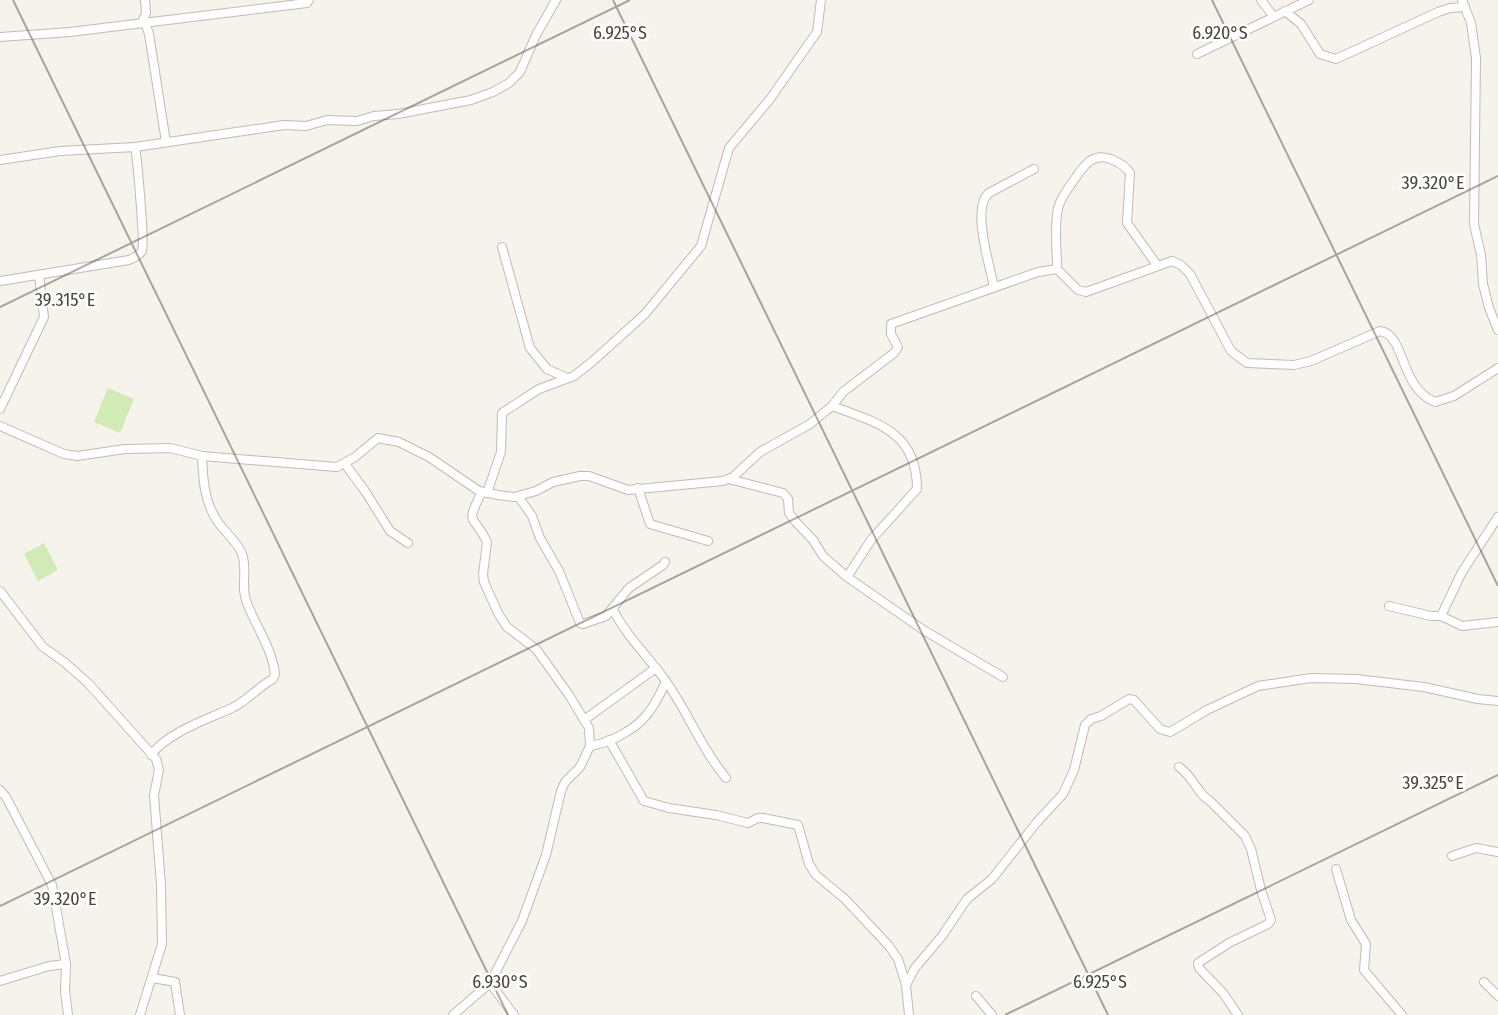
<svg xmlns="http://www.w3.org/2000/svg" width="1498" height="1015" font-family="'Fira Sans Condensed',sans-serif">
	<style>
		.green { fill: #d2eab5 }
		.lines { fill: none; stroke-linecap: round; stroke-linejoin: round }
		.minor-casing { stroke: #c2bbae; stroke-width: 10 }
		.minor { stroke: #fff; stroke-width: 8 }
		.ticks { fill: none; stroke: #4b4439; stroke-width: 2; stroke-opacity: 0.45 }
		.ticks-label { font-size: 18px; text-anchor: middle; fill: #4b4439; stroke: #fff; stroke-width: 5; stroke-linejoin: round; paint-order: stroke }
	</style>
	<rect width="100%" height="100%" fill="#f6f3ec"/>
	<g class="green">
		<path d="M108 388 134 399 120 433 94 422Z"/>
		<path d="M44 543 58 570 38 581 24 554Z"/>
	</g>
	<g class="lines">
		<g class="minor-casing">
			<g id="minor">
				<path d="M1261 0 1274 17"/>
				<path d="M1462 0 1471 23 1476 58 1474 224 1481 255 1483 284 1489 308 1498 330"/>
				<path d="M1285 11 1301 24 1320 54 1336 59 1438 12 1450 8 1465 7"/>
				<path d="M142 22 146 13 145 0"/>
				<path d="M145 22 149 34 166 142"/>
				<path d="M0 37 70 32 307 3 309 0"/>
				<path d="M1197 54 1309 0"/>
				<path d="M0 160 60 151 135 147 284 125 306 126 327 120 357 121 374 116 398 114 471 100 493 92 509 83 520 72 536 35 556 0"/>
				<path d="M502 247 530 348 547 369 567 378"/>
				<path d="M1057 269C1057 250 1054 227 1058 208 1061 198 1068 188 1074 180 1084 165 1093 151 1113 160 1120 163 1126 167 1130 173L1127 223 1157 265"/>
				<path d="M0 281 129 260C133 258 139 256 142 251 145 244 137 156 135 147"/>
				<path d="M994 287C990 266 971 207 989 193L1034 169"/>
				<path d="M832 406C878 423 917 432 917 489L871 540 847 577"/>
				<path d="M0 409 44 317 39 275"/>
				<path d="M0 426 64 454 77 456 125 449 170 448 202 456 337 467 355 457 378 438 399 442 429 457 479 491 498 495 514 497 536 491 553 482 580 476H589L628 490 723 481 733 477 760 452 810 424 832 406 843 392 894 353 898 347 891 334V324L1038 272 1057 269 1078 290 1086 292 1172 261 1181 265 1190 274 1231 351 1247 363 1294 365 1311 361 1380 331C1406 335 1399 387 1435 402L1454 396 1498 368"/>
				<path d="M345 464 365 491 390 531 408 543"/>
				<path d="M729 479 783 493 788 499 789 513 795 521 813 540 823 556 847 577 925 631 1003 677"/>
				<path d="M638 488 650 524 708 541"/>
				<path d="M487 493 501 452 502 413 539 389 574 376 593 361 645 314 701 246 729 148 770 99 817 32 821 0"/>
				<path d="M518 496 532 516 540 538 559 571 580 623 583 624 606 616 629 588 663 565 665 562"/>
				<path d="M0 591 43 647 64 662 88 683 156 759 159 770 154 795 161 885 162 944 140 1015"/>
				<path d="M1389 606 1431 616H1441L1462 626 1498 622"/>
				<path d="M613 609C625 635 648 656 665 680 688 712 701 748 726 778"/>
				<path d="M1441 616 1462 572 1498 517"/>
				<path d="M584 720 656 668"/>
				<path d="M609 740 644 801 669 808 716 815 748 823 758 818H763L798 825 809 864 816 875 845 899 889 946 898 959 906 985"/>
				<path d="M590 746C610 743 637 729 649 712 656 703 661 692 666 682"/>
				<path d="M151 755C167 733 207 719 232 708 247 701 258 687 273 679L275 674C272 648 256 627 247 603 240 587 248 570 242 554 238 542 223 531 216 519 204 500 203 478 202 456"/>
				<path d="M1179 767C1194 777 1198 795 1209 800L1245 836 1251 849 1261 890 1271 920 1268 924 1229 943 1198 963 1199 968 1223 993 1238 1015"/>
				<path d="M0 790 6 797 52 885 66 964 65 991 68 1015"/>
				<path d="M1452 856 1476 848 1498 852"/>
				<path d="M1336 869 1351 920 1366 944 1364 970 1402 1015"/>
				<path d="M153 978 175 982 180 1015"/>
				<path d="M0 981 49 966 66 964"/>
				<path d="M1484 982 1498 996"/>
				<path d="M490 983 514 1015"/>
				<path d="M976 996 992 1015"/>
				<path d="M453 1015 490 983 522 921 546 855 561 791 565 782 580 767 590 746 589 728 569 695 544 660 536 649 507 627 498 613 484 582 483 574 487 542C474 514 464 526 482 492"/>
				<path d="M909 1015 906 985 915 968 942 936 967 899 992 879 1037 822 1063 794 1074 770 1085 725 1091 719 1101 716 1129 699 1134 700 1160 729 1170 732 1207 710 1258 686 1311 678 1356 679 1424 687 1478 699 1498 701"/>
			</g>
		</g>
		<use href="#minor" class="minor"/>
	</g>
	<path class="ticks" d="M13 0 508 1015M613 0 1108 1015M1212 0 1498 586M0 307 630 0M0 906 1498 176M1005 1015 1498 775"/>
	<g class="ticks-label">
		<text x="620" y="39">6.925°S</text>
		<text x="1220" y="39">6.920°S</text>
		<text x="1433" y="189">39.320°E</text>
		<text x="65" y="306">39.315°E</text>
		<text x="1433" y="789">39.325°E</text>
		<text x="65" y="905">39.320°E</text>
		<text x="500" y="988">6.930°S</text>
		<text x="1100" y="988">6.925°S</text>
	</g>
</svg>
